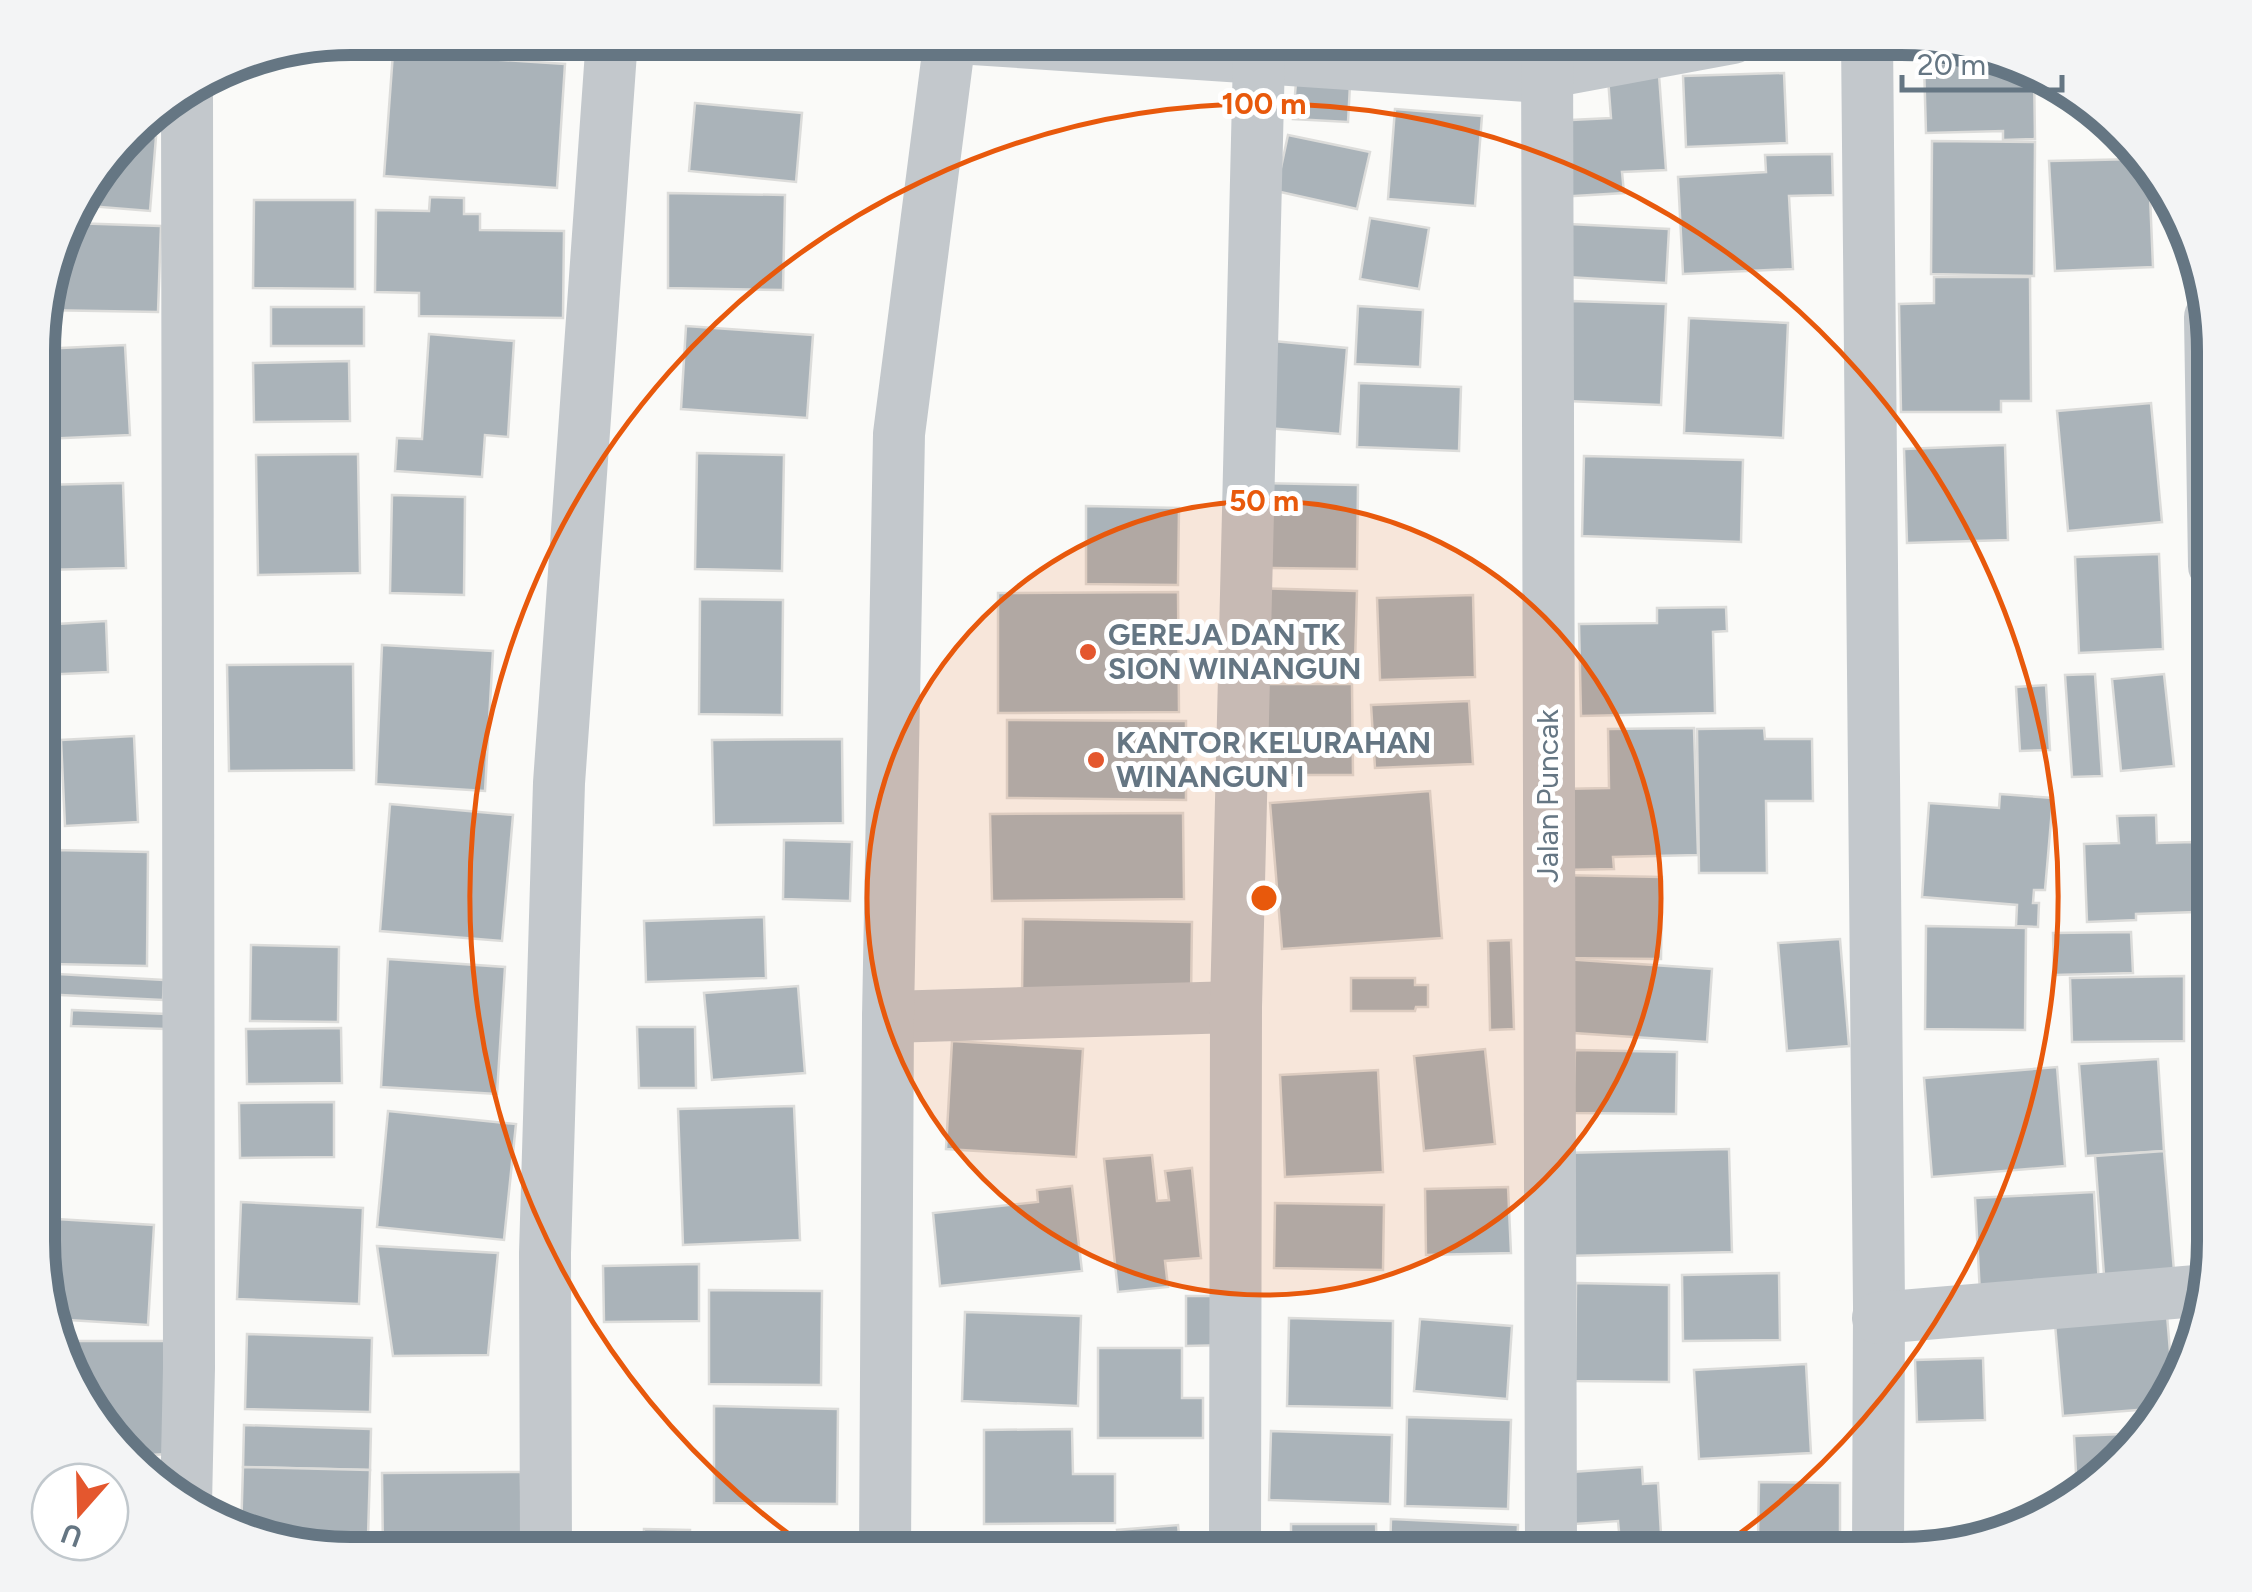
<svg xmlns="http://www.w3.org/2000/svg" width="2252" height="1592" font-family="Figtree,sans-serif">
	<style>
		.building { fill: #aab3b9; stroke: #dcdcda; stroke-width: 2.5 }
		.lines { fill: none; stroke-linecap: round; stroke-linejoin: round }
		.minor { stroke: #c3c8cc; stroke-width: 52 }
		.ring { fill: none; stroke: #e8590c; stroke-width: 5 }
		.poi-dot { fill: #e4572e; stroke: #fff; stroke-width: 4 }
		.labels { text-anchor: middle; stroke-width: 10; stroke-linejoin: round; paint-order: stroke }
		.poi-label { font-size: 30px; font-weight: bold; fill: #657683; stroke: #fff; text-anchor: start }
		.street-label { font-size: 30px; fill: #657683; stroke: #fff }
		.rim { fill: none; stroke: #657683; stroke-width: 12 }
		.centre { fill: #e8590c; stroke: #fff; stroke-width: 5 }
		.ring-label { font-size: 30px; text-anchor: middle; font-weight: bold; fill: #e8590c; stroke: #fff; stroke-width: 10; stroke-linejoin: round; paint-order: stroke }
	</style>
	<rect width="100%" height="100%" fill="#fafaf8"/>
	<g class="building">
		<path d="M1956 46 2020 61 2034 69 2035 139 2003 140V131L1926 133 1924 64 1956 63Z"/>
		<path d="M393 53 565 64 557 188 384 176Z"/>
		<path d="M1784 73 1787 143 1686 147 1683 76Z"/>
		<path d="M1659 75 1666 170 1622 172 1624 193 1558 197 1571 120 1611 118 1608 78Z"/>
		<path d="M1296 82 1350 85 1348 122 1293 119Z"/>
		<path d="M695 103 802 113 796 182 689 171Z"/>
		<path d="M1395 109 1482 116 1475 206 1388 199Z"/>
		<path d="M129 135 156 137 150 211 76 205 79 195Z"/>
		<path d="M1288 135 1370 152 1357 209 1276 191Z"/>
		<path d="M1932 141 2035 142 2034 276 1931 274Z"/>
		<path d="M1832 154 1833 195 1789 196 1793 269 1683 274 1678 177 1766 172 1765 155Z"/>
		<path d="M2138 159 2149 172 2153 267 2055 271 2049 161Z"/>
		<path d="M668 193 785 195 783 290 668 288Z"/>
		<path d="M430 197 464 198V214H480V230L564 231 563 318 419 316V293L375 292 376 210 429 211Z"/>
		<path d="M254 200H355V289L253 288Z"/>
		<path d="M1370 218 1429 228 1419 289 1360 279Z"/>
		<path d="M70 223 161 226 158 312 40 310Z"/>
		<path d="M1569 224 1669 229 1666 283 1567 277Z"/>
		<path d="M1934 277H2030L2031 401H2001V412H1901L1899 304 1934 303Z"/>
		<path d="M1571 301 1666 304 1661 405 1567 401Z"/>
		<path d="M1358 306 1423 310 1420 367 1355 364Z"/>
		<rect x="271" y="307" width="93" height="39"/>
		<path d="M1689 318 1788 323 1783 438 1684 433Z"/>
		<path d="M686 326 813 335 807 418 681 409Z"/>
		<path d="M429 334 514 341 508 437 485 435 482 477 395 471 397 438 422 439Z"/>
		<path d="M1261 340 1347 348 1340 434 1254 427Z"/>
		<path d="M125 345 130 435 44 439 40 349Z"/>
		<path d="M349 361 350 421 254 422 253 363Z"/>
		<path d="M1359 383 1461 387 1459 451 1357 447Z"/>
		<path d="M2151 403 2162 522 2068 531 2057 411Z"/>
		<path d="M2005 445 2008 540 1907 543 1904 449Z"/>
		<path d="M697 453 784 455 782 571 695 569Z"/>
		<path d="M358 454 360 573 258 575 256 455Z"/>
		<path d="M1584 456 1743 460 1741 542 1582 536Z"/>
		<path d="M123 483 126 568 42 570 40 485Z"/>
		<path d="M1261 483 1358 485 1357 569 1260 568Z"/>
		<path d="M392 495 465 497 464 595 390 593Z"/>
		<path d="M1086 506 1179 508 1178 585 1086 584Z"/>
		<path d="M2159 554 2163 649 2079 653 2075 557Z"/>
		<path d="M1256 588 1357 591 1355 664 1255 662Z"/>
		<path d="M1178 592 1179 712 998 713V593Z"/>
		<path d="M1473 595 1475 677 1380 680 1377 598Z"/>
		<path d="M700 599 783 600 782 715 699 714Z"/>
		<path d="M1726 607 1727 631 1713 632 1715 713 1581 716 1579 624 1657 623V608Z"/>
		<path d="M106 621 108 672 40 675V625Z"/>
		<path d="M382 645 493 651 485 791 376 784Z"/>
		<path d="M353 664 354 770 229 771 227 665Z"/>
		<path d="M2095 674 2102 776 2072 777 2065 675Z"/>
		<path d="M2164 674 2174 766 2121 771 2112 679Z"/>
		<path d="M1266 684H1352L1353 775H1267Z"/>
		<path d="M2046 685 2050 750 2020 751 2016 687Z"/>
		<path d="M1469 701 1473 764 1375 768 1371 705Z"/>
		<path d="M1007 720 1186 721V800L1007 798Z"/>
		<path d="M1694 728 1698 855 1613 857 1614 869 1561 870 1558 789 1609 788 1608 729Z"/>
		<path d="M1764 728 1765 739H1812L1813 801H1766L1767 873H1699L1697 729Z"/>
		<path d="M134 736 138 822 65 826 61 740Z"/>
		<path d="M842 739 843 823 714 825 712 740Z"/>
		<path d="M1430 791 1442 938 1282 949 1270 803Z"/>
		<path d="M2000 794 2053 798 2045 890H2034L2033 903H2039L2038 927 2016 926 2017 905 1922 897 1929 803 1999 808Z"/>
		<path d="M390 804 513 815 502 941 380 931Z"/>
		<path d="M1183 813 1184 899 992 901 990 814Z"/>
		<path d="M2156 815 2157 843 2194 842 2196 912 2136 914V920L2087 922 2084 844 2119 843 2117 816Z"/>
		<path d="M784 840 852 842 850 901 783 899Z"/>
		<path d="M54 850 148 852 147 966 53 964Z"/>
		<path d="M1556 875 1662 877 1661 959 1556 958Z"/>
		<path d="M764 917 766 978 646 982 644 921Z"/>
		<path d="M1023 919 1192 922 1191 997 1022 994Z"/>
		<path d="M1926 926 2026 928 2025 1030 1925 1029Z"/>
		<path d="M2131 932 2133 973 2054 975 2053 933Z"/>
		<path d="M1840 939 1849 1046 1787 1051 1778 943Z"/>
		<path d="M1511 940 1514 1029 1490 1030 1488 941Z"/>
		<path d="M251 945 339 947 338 1022 250 1021Z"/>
		<path d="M388 959 505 967 497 1094 381 1087Z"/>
		<path d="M1564 959 1712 969 1707 1042 1559 1032Z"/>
		<path d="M40 973 164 980 163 1000 40 994Z"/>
		<path d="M2184 976V1041L2072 1042 2070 978Z"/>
		<path d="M1351 978H1415V985H1428V1007H1416L1415 1011H1351Z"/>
		<path d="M798 986 805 1073 712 1080 704 993Z"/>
		<path d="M72 1010 167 1014 166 1029 71 1026Z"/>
		<path d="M637 1027H695L696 1088H639Z"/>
		<path d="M341 1028 342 1083 247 1084 246 1029Z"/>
		<path d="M952 1041 1083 1049 1076 1157 946 1149Z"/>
		<path d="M1485 1049 1495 1144 1424 1151 1414 1056Z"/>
		<path d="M1575 1050 1677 1052 1676 1114 1573 1113Z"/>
		<path d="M2158 1059 2164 1151 2086 1156 2079 1064Z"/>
		<path d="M2057 1067 2065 1166 1932 1177 1924 1078Z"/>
		<path d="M1378 1070 1383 1172 1285 1177 1280 1075Z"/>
		<path d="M334 1102V1157L240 1158 239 1103Z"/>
		<path d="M794 1106 800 1240 683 1245 678 1109Z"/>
		<path d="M388 1111 516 1124 504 1240 377 1227Z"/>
		<path d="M1729 1149 1732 1252 1565 1256 1562 1153Z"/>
		<path d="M2164 1151 2174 1271 2104 1275 2095 1156Z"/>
		<path d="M1152 1155 1157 1201 1169 1200 1165 1171 1192 1168 1201 1258 1165 1261 1168 1287 1118 1292 1104 1159Z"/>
		<path d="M1072 1186 1082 1271 940 1286 933 1213 1038 1202 1037 1190Z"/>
		<path d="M1508 1187 1511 1253 1426 1255 1425 1189Z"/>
		<path d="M2094 1192 2099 1287 1980 1294 1975 1198Z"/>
		<path d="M241 1202 363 1208 359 1304 237 1299Z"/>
		<path d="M1275 1203 1384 1205 1383 1270 1274 1268Z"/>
		<path d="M40 1218 154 1225 148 1325 53 1319 40 1281Z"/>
		<path d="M377 1246 498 1253 488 1355 393 1356Z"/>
		<path d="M699 1264V1321L604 1322 603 1266Z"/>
		<path d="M1779 1273 1780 1340 1683 1341 1682 1275Z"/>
		<path d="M1576 1283 1669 1285V1382L1575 1381Z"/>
		<path d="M709 1290 822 1291 821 1385 709 1384Z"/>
		<path d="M1186 1296H1231L1232 1345 1186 1346Z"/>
		<path d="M965 1312 1081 1316 1078 1406 962 1401Z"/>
		<path d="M2167 1315 2173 1388 2162 1408 2063 1416 2055 1324Z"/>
		<path d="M1289 1318 1393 1321 1392 1408 1287 1406Z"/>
		<path d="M1420 1319 1512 1326 1507 1399 1414 1391Z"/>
		<path d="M247 1334 372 1338 370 1412 245 1409Z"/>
		<path d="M60 1341H167L168 1454 131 1456 79 1397Z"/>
		<path d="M1098 1348H1182V1398H1203V1438H1098Z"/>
		<path d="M1983 1358 1985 1420 1917 1422 1915 1360Z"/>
		<path d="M1806 1364 1811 1453 1699 1459 1694 1370Z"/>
		<path d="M714 1406 838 1409 837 1504 714 1503Z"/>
		<path d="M1407 1417 1511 1420 1508 1509 1405 1506Z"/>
		<path d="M244 1425 371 1429 370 1470 243 1467Z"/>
		<path d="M1072 1429 1073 1474H1115V1523L984 1524V1430Z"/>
		<path d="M1271 1431 1392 1435 1390 1504 1269 1500Z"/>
		<path d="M2148 1433 2077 1491 2074 1436Z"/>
		<path d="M243 1467 370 1470 368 1536 258 1537 241 1533Z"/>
		<path d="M1642 1467 1643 1484 1658 1483 1662 1551 1621 1553 1618 1521 1560 1525 1557 1473Z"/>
		<path d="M521 1472 522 1554H383L382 1473Z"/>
		<path d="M1759 1482 1840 1483V1539L1758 1538Z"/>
		<path d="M1391 1519 1518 1525 1517 1554H1390Z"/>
		<path d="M1291 1524H1376L1377 1554H1291Z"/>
		<path d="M1178 1525 1181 1554H1120L1117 1530Z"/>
		<path d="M644 1529 690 1530V1554H643Z"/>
		<path d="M760 1533 861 1539 860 1554H708L709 1547 759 1550Z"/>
		<path d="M368 1536 367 1554H331L258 1537Z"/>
		<path d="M993 1547 1107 1553V1554H993Z"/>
	</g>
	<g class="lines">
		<g class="minor">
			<path d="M958 38 1528 76 1733 38"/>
			<path d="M1547 38 1551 1554"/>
			<path d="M1867 38 1879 1307 1878 1554"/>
			<path d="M2210 317 2214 566"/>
			<path d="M888 1017 1236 1007"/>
			<path d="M1878 1318 2208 1290"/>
			<path d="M186 1504 189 1368 187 91"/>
			<path d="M546 1554 545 1253 559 783 612 38"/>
			<path d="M885 1554 888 1017 899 434 950 38"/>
			<path d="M1235 1554 1236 1007 1259 57"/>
		</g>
	</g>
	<circle cx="1264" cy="898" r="397" fill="#e8590c" fill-opacity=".12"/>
	<g class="ring">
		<circle cx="1264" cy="898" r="397"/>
		<path d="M814 1552A794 794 0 1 1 1714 1552"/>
	</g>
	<g class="poi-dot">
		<circle cx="1088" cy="652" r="10"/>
		<circle cx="1096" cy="760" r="10"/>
	</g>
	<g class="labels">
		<g class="poi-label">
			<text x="1108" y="645">GEREJA DAN TK<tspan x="1108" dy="34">SION WINANGUN</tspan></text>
			<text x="1116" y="753">KANTOR KELURAHAN<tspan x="1116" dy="34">WINANGUN I</tspan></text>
		</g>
		<g class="street-label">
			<text transform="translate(1548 796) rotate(-90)" y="10">Jalan Puncak</text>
		</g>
	</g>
	<path d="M0 0H2252V1592H0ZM351 55H1901A296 296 0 0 1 2197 351V1241A296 296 0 0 1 1901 1537H351A296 296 0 0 1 55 1241V351A296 296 0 0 1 351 55Z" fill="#f3f4f5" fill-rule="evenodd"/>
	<path class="rim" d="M351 55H1901A296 296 0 0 1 2197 351V1241A296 296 0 0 1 1901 1537H351A296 296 0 0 1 55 1241V351A296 296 0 0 1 351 55Z"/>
	<circle cx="1264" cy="898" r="15" class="centre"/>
	<g class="ring-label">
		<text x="1264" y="114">100 m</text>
		<text x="1264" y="511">50 m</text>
	</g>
	<g transform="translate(80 1512) rotate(200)"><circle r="48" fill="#ffffff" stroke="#c1c8cd" stroke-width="2.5"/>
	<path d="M0-8L18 38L0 25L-18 38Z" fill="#e4572e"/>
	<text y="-15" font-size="28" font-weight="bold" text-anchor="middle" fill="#657683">U</text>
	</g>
	<path d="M1902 75v15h160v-15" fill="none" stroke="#657683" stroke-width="5"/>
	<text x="1917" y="75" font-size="30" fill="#657683" stroke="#ffffff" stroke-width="8" paint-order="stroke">20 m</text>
</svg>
